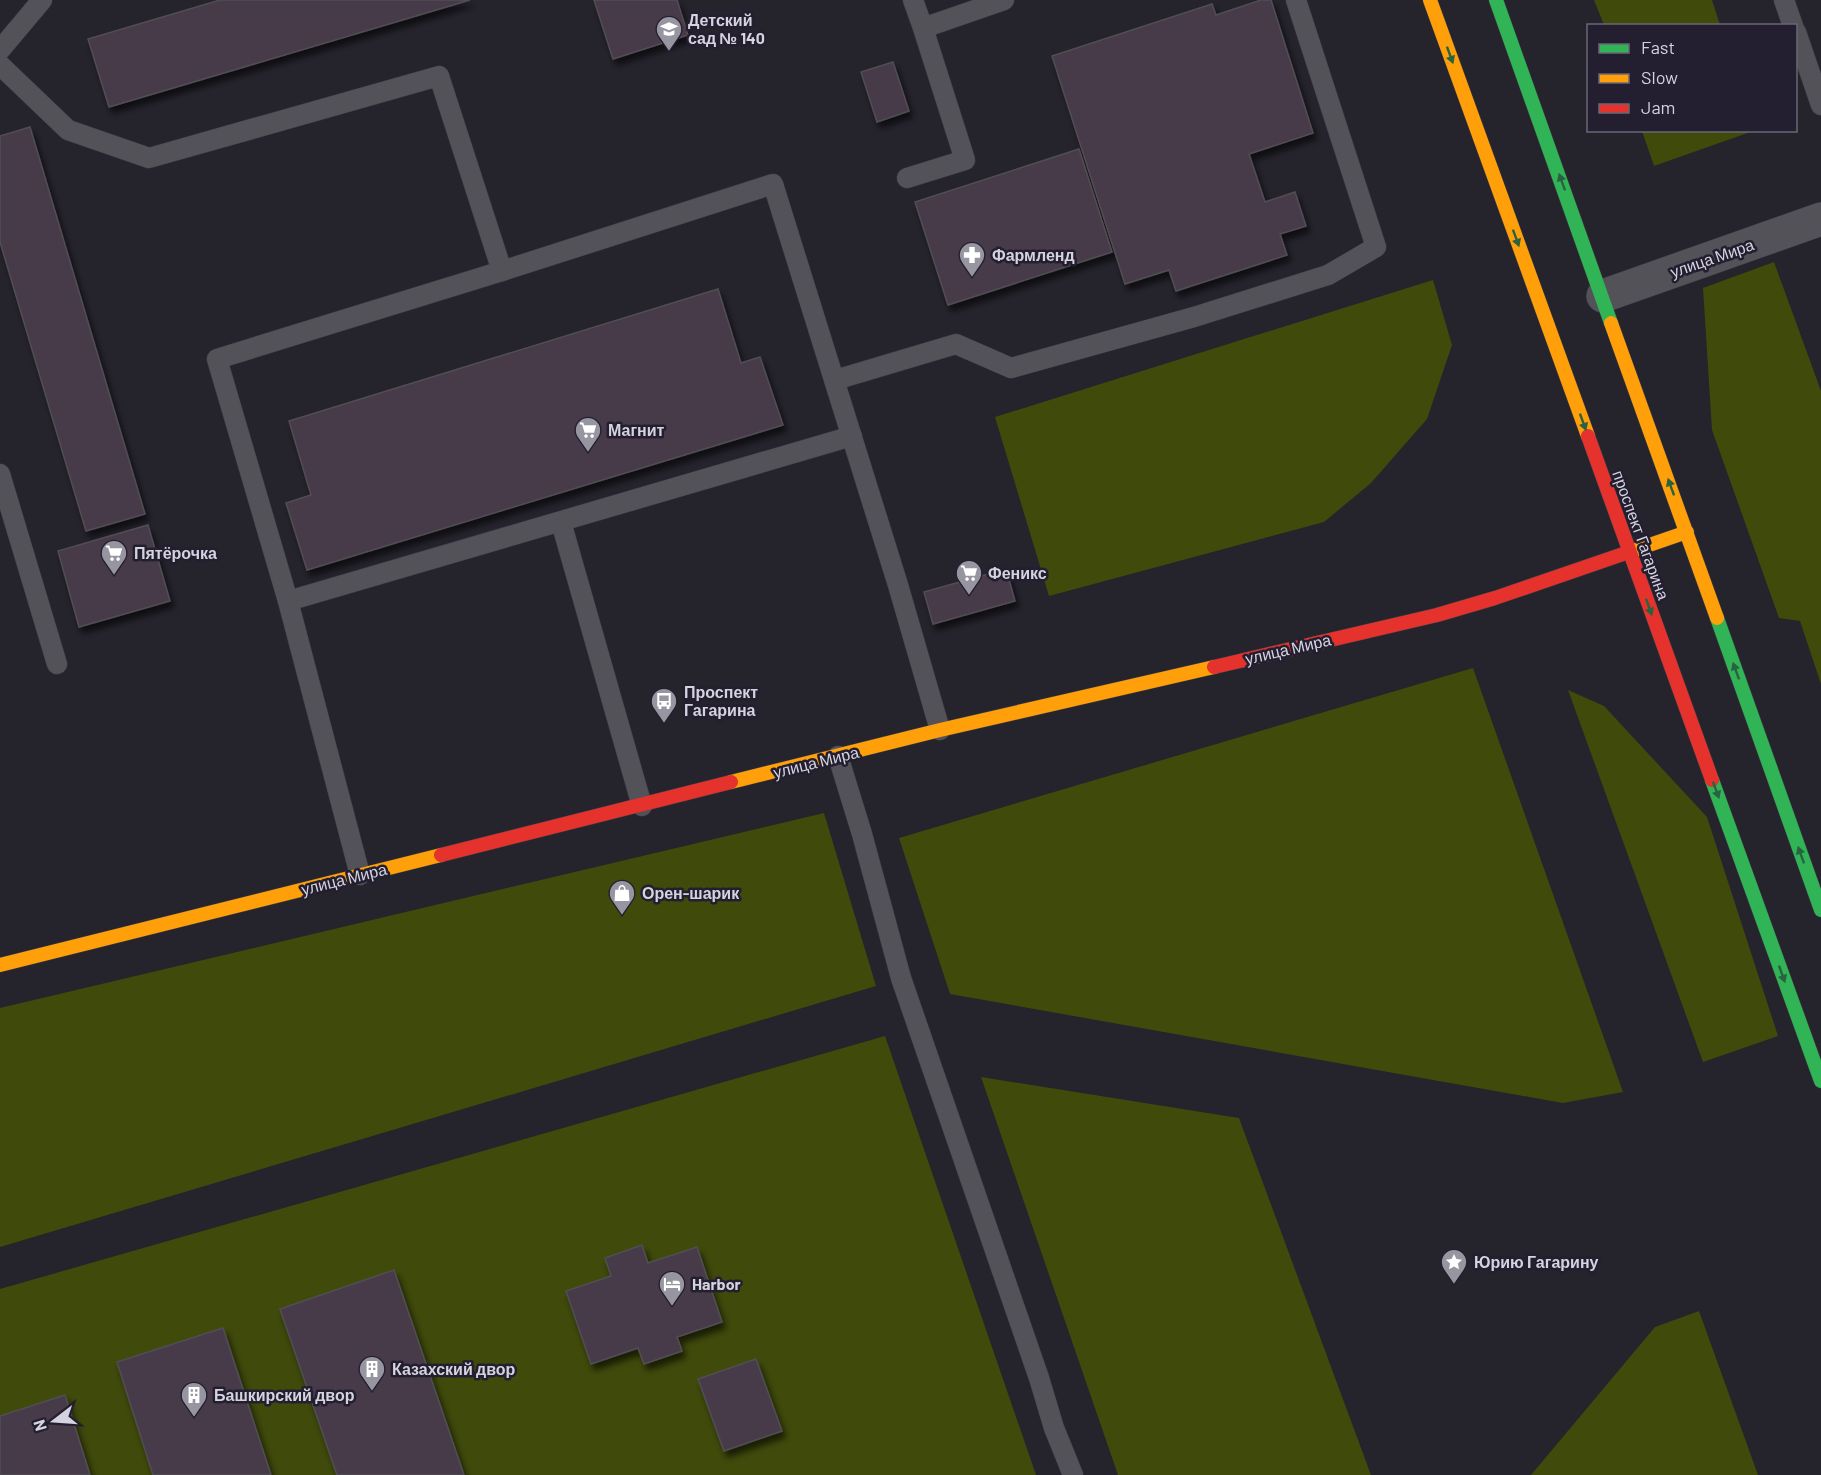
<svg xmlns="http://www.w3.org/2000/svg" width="1821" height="1475" font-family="Barlow,sans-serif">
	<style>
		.green { fill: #404a0b }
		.building { fill: #473b4a; stroke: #514d54; stroke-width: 1.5; filter: url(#shadow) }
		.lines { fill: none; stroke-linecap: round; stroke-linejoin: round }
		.lane-casing { stroke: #3f3d45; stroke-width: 21 }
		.street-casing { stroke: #3f3d45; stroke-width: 34 }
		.fast-casing { stroke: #3f3d45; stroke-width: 15 }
		.slow-casing { stroke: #3f3d45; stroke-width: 15 }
		.jam-casing { stroke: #3f3d45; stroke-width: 15 }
		.lane { stroke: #535259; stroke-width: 20 }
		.street { stroke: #535259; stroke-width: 33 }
		.fast { stroke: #30b455; stroke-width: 14 }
		.slow { stroke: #ff9f0a; stroke-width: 14 }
		.jam { stroke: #e5322d; stroke-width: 14 }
		.oneway { fill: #296241 }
		.labels { text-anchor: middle; stroke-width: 5; stroke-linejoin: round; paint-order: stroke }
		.poi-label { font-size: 16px; font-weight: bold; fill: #d5d3df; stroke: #231f30; text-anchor: start }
		.street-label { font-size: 16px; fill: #d5d3df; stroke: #231f30 }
	</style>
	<defs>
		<filter id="shadow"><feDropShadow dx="3.5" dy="6" stdDeviation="3" flood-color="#0009"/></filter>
	</defs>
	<rect width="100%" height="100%" fill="#25232c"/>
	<g class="green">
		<path d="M1594 0H1712L1720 25H1604Z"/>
		<path d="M1756 130 1654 166 1642 131V130Z"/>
		<path d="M1774 262 1821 391V684L1800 621 1779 618 1712 430 1703 288Z"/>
		<path d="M1433 280 1452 345 1427 419 1371 483 1324 522 1049 596 995 417Z"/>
		<path d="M1473 668 1623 1092 1563 1103 950 994 899 838Z"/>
		<path d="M1568 690 1604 706 1707 817 1778 1036 1703 1062Z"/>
		<path d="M824 813 876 986 0 1247V1008Z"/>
		<path d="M885 1036 1036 1475H0V1289Z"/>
		<path d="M981 1077 1239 1118 1371 1475H1118Z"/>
		<path d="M1699 1311 1758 1475H1531L1655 1327Z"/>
	</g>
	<g class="building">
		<path d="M220 0H470L109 107 88 39Z"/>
		<path d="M594 0H677L688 35 613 59Z"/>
		<path d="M1261 0H1271L1313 133 1249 154 1265 202 1295 192 1306 226 1280 234 1287 255 1176 291 1169 270 1125 284 1052 56 1212 4 1216 15Z"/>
		<path d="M893 62 909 111 877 122 861 72Z"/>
		<path d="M30 127 145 514 86 531 0 242V136Z"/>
		<path d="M1079 149 1112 252 948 305 915 202Z"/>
		<path d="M718 289 741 363 760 357 783 425 307 570 286 503 311 495 289 421Z"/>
		<path d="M148 525 170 601 79 627 58 551Z"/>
		<path d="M1006 569 1015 601 933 624 924 592Z"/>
		<path d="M642 1245 648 1263 697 1247 722 1322 677 1337 682 1351 644 1364 638 1348 591 1364 566 1291 611 1276 605 1258Z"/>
		<path d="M394 1270 464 1475H337L280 1309Z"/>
		<path d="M223 1328 271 1475H153L117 1362Z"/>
		<path d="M756 1359 782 1431 724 1451 698 1379Z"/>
		<path d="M65 1395 90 1475H0V1416Z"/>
	</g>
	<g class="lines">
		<g class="lane-casing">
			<g id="lane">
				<path d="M913 0 923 28 1004 0"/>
				<path d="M1784 0 1793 26"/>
				<path d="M1796 32 1821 105"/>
				<path d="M0 50 42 0"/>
				<path d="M0 65 68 130 149 158 439 76 502 271"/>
				<path d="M907 178 965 160 923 28"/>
				<path d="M835 380 956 344 1011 368 1194 317 1328 275 1376 247 1296 0"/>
				<path d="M0 474 57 664"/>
				<path d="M561 522 642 806"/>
				<path d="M288 601 852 436"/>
				<path d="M838 756 862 834 901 978 1039 1378 1054 1428 1073 1475"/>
				<path d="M360 875 288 601 217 359 502 271 773 184 898 585 940 730"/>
			</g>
		</g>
		<g class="street-casing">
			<path id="street" d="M1603 296 1821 219"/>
		</g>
		<g class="fast-casing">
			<g id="fast">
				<path d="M1496 0 1611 323"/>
				<path d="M1717 618 1821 910"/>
				<path d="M1712 780 1821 1081"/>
			</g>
		</g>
		<g class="slow-casing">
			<g id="slow">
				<path d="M1430 0 1588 436"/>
				<path d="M1611 323 1717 618"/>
				<path d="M1629 552 1687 532"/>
				<path d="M731 782 940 730 1214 667"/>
				<path d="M0 965 441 855"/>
			</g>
		</g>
		<g class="jam-casing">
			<g id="jam">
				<path d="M1588 436 1712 780"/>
				<path d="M1214 667 1437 615 1495 598 1629 552"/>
				<path d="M441 855 731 782"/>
			</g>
		</g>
		<use href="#lane" class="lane"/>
		<use href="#street" class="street"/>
		<use href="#fast" class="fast"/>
		<use href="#slow" class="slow"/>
		<use href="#jam" class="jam"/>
	</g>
	<defs><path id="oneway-solid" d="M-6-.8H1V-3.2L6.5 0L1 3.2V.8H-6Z" transform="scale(1.5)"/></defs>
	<g class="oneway">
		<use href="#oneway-solid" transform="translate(1450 55) rotate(70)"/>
		<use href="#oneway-solid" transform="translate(1562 182) rotate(-110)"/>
		<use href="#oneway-solid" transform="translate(1516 238) rotate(70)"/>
		<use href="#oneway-solid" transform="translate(1583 422) rotate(70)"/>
		<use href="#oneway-solid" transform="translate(1671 487) rotate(-110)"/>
		<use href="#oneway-solid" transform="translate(1649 607) rotate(70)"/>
		<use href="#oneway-solid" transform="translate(1736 671) rotate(-110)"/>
		<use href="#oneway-solid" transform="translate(1716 790) rotate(70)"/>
		<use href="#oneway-solid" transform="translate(1801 855) rotate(-110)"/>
		<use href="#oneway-solid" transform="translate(1782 974) rotate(70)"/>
	</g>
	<defs>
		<g id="school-pin" transform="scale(1.35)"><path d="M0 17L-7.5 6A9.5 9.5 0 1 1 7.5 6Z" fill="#9795a0" stroke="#231f30"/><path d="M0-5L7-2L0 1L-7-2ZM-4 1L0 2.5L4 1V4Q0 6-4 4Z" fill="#fff"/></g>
		<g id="pharmacy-pin" transform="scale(1.35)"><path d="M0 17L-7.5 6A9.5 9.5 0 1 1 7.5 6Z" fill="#9795a0" stroke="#231f30"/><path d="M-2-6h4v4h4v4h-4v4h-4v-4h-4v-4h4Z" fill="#fff"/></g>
		<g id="supermarket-pin" transform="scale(1.35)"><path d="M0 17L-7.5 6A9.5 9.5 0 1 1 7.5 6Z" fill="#9795a0" stroke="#231f30"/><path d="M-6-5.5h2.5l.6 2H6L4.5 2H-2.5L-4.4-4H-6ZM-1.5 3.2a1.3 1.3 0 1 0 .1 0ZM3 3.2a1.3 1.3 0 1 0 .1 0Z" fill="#fff"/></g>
		<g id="bus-pin" transform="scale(1.35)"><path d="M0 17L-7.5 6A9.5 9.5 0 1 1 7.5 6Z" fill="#9795a0" stroke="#231f30"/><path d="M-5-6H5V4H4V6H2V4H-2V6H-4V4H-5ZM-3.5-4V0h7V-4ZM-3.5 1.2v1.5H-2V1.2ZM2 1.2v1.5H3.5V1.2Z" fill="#fff"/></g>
		<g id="shop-pin" transform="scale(1.35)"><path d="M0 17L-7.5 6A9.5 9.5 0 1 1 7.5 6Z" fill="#9795a0" stroke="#231f30"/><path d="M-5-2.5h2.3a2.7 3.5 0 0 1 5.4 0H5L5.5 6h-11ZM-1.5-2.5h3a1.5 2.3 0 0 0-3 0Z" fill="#fff"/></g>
		<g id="sight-pin" transform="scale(1.35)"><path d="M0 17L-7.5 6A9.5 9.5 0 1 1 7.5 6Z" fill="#9795a0" stroke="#231f30"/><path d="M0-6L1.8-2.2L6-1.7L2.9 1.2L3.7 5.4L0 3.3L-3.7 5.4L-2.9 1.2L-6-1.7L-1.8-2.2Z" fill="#fff"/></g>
		<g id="hotel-pin" transform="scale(1.35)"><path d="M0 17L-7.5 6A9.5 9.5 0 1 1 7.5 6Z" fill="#9795a0" stroke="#231f30"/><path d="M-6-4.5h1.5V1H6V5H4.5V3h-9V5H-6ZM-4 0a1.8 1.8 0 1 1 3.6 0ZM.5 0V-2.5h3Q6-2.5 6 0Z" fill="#fff"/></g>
		<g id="building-pin" transform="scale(1.35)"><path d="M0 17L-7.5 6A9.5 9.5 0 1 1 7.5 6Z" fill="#9795a0" stroke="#231f30"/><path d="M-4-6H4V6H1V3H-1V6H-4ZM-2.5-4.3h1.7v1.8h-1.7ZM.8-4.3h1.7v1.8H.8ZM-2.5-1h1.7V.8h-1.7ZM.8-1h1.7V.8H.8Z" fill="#fff"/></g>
	</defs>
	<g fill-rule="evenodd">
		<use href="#school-pin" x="669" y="29"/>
		<use href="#pharmacy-pin" x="972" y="255"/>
		<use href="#supermarket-pin" x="588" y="430"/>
		<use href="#supermarket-pin" x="114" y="553"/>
		<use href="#supermarket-pin" x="969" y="573"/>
		<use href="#bus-pin" x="664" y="701"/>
		<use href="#shop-pin" x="622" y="893"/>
		<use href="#sight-pin" x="1454" y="1262"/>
		<use href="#hotel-pin" x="672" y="1284"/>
		<use href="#building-pin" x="372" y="1369"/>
		<use href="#building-pin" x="194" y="1395"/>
	</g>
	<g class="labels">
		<g class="poi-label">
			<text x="688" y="26">Детский<tspan x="688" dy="18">сад № 140</tspan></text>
			<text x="992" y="261">Фармленд</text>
			<text x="608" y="436">Магнит</text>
			<text x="134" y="559">Пятёрочка</text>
			<text x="988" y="579">Феникс</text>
			<text x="684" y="698">Проспект<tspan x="684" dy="18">Гагарина</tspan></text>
			<text x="642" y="899">Орен-шарик</text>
			<text x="1474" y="1268">Юрию Гагарину</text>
			<text x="692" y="1290">Harbor</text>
			<text x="392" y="1375">Казахский двор</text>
			<text x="214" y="1401">Башкирский двор</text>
		</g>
		<g class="street-label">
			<text transform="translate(1712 258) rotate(-19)" y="6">улица Мира</text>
			<text transform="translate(1641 535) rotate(70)" y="6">проспект Гагарина</text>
			<text transform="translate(1288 649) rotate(-13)" y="6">улица Мира</text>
			<text transform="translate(816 762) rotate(-14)" y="6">улица Мира</text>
			<text transform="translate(344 879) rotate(-14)" y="6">улица Мира</text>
		</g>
	</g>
	<rect x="1587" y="24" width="210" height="108" fill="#231f30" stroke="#6a6776" stroke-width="1.5"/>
	<rect x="1599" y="44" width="30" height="9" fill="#30b455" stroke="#6a6776" stroke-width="1.5"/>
	<text x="1641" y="54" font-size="18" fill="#d5d3df">Fast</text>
	<rect x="1599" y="74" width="30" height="9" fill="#ff9f0a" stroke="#6a6776" stroke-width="1.5"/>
	<text x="1641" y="84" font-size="18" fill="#d5d3df">Slow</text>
	<rect x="1599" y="104" width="30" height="9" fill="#e5322d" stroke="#6a6776" stroke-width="1.5"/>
	<text x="1641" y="114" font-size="18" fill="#d5d3df">Jam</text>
	<g transform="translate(54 1421) rotate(253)" stroke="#231f30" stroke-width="4.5" paint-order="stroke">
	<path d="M0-4.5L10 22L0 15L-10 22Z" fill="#d5d3df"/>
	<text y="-9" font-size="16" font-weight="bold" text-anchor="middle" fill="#d5d3df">N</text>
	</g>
</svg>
